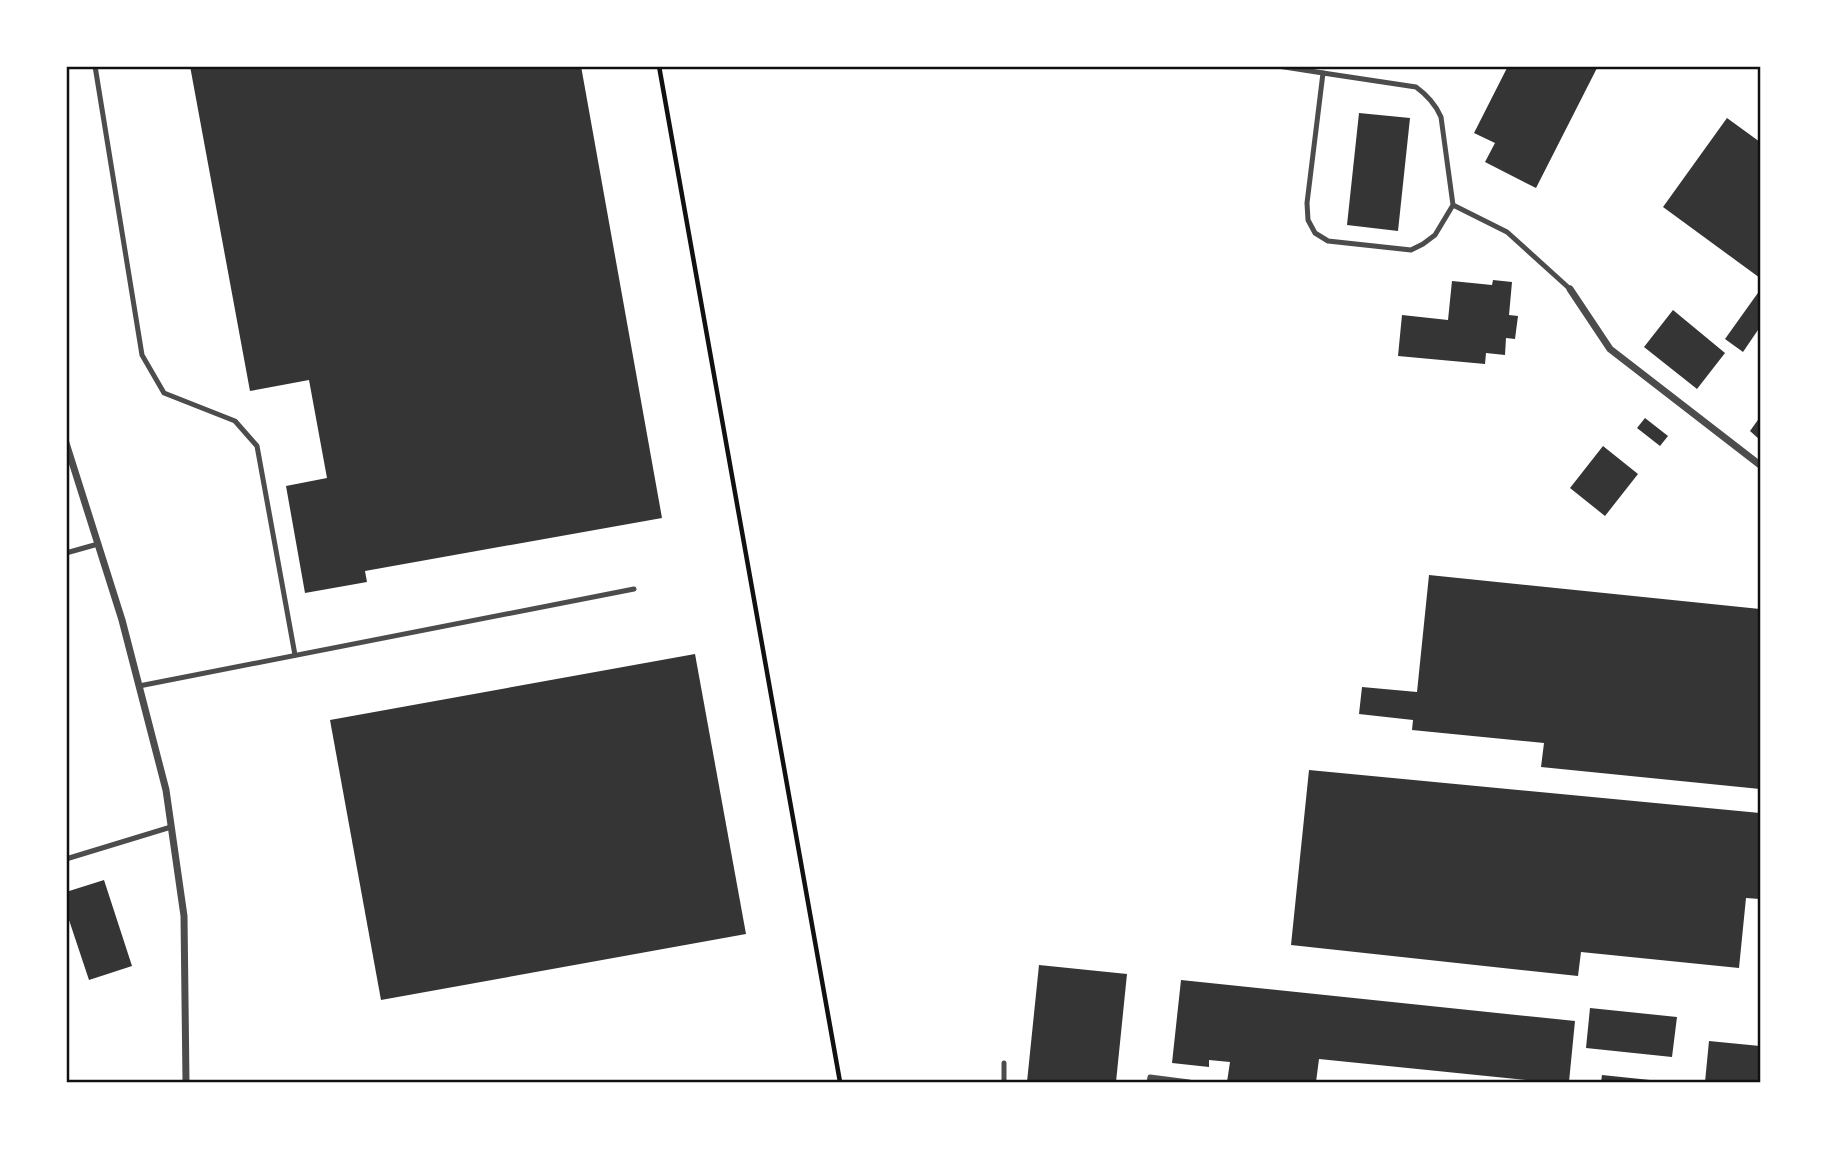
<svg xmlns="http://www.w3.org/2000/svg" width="1827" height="1149" font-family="Raleway,sans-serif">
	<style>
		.building { fill: #353535 }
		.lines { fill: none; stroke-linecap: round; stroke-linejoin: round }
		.path { stroke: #111; stroke-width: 4.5 }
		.service { stroke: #4c4c4c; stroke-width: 5 }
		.minor { stroke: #4c4c4c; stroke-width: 7 }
		.neatline { fill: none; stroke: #111; stroke-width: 2.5 }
	</style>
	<rect width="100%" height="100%" fill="#fff"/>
	<g class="building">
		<path d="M190 66H581L662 518 365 571 367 582 305 593 286 486 327 478 309 380 250 391Z"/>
		<path d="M1508 66H1594L1597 68 1536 188 1485 162 1495 143 1474 133Z"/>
		<path d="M1359 113 1410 118 1398 231 1347 225Z"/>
		<path d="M1727 118 1760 142V278L1663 207Z"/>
		<path d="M1493 280 1512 282 1509 315 1518 316 1515 339 1506 338 1505 355 1486 353 1485 364 1398 356 1402 315 1448 320 1452 281 1492 285Z"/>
		<path d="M1760 290V327L1743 352 1725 339Z"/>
		<path d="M1673 310 1725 353 1697 389 1644 347Z"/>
		<path d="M1760 417V440L1750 431Z"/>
		<path d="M1645 418 1668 436 1660 446 1637 428Z"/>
		<path d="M1603 446 1638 474 1605 516 1570 488Z"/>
		<path d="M1429 575 1760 609V789L1541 767 1544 743 1412 730 1413 720 1359 714 1362 687 1417 692Z"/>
		<path d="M695 654 746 934 381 1000 330 720Z"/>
		<path d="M1309 770 1760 813V899L1746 898 1739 968 1581 952 1578 976 1291 945Z"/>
		<path d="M104 880 132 966 89 980 66 911V892Z"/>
		<path d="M1039 965 1127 974 1116 1082H1027Z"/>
		<path d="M1181 980 1575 1021 1569 1082H1547L1319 1059 1316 1082H1227L1230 1062 1209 1060V1067L1172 1063Z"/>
		<path d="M1590 1008 1677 1017 1672 1057 1586 1048Z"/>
		<path d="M1709 1041 1760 1046V1082H1705Z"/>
		<path d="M1602 1075 1650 1080V1082H1601Z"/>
	</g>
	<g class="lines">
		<path class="path" d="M659 66 840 1082"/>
		<g class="service">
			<path d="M95 66 142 355 164 393 235 421 257 446 295 655"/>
			<path d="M1278 66 1323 73"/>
			<path d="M1453 205 1441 117C1435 103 1427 95 1416 87L1323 73 1307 203 1308 220 1315 233 1328 241 1411 250 1423 244 1435 235 1453 205 1507 232 1570 289"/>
			<path d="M66 553 98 544"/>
			<path d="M139 686 634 589"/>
			<path d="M66 859 171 827"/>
			<path d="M1004 1082V1063"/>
			<path d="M1149 1082 1150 1077 1189 1082"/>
		</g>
		<g class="minor">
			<path d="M1570 289 1610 349 1760 465"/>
			<path d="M66 443 122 620 166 790 184 916 186 1082"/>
		</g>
	</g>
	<rect width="1827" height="1149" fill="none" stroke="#ffffff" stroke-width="136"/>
	<rect x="68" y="68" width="1691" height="1013" class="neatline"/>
</svg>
